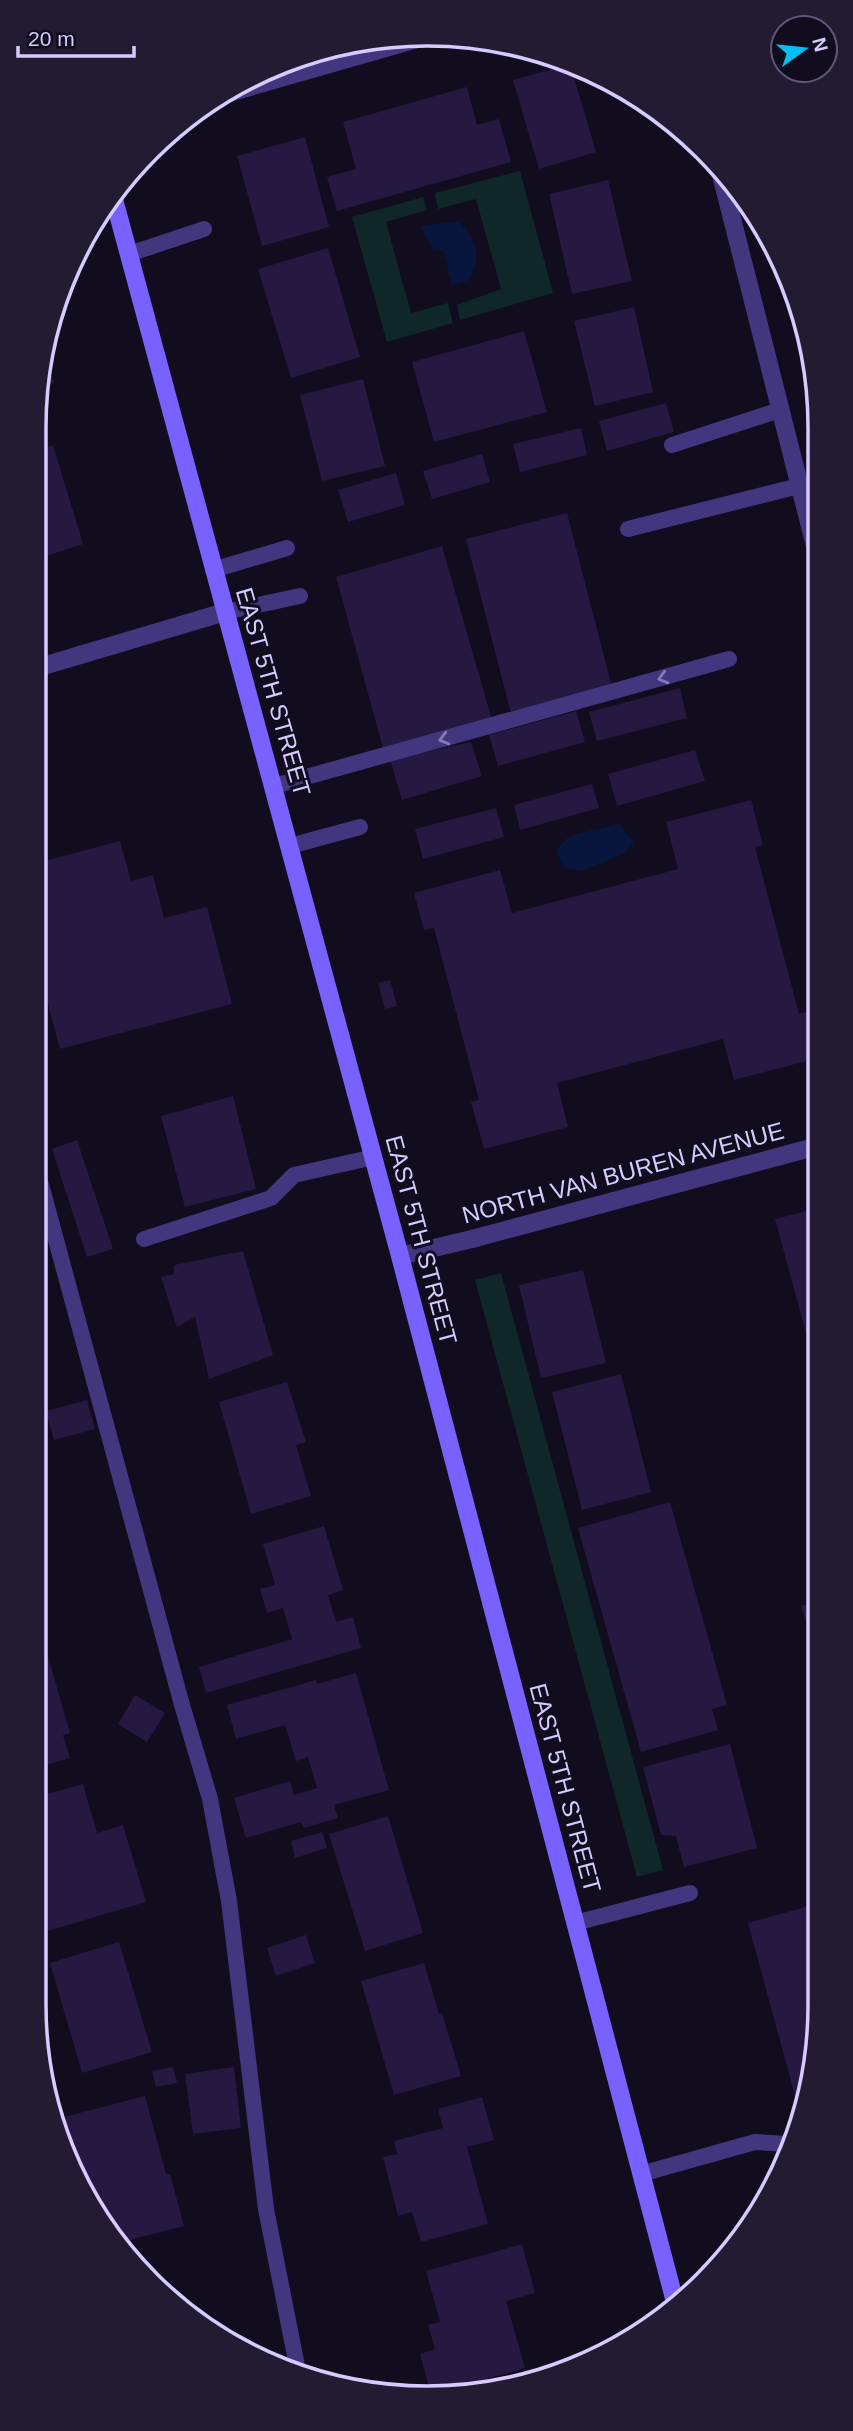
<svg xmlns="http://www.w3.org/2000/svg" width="853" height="2431" font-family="Arial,sans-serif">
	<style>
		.green { fill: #0f2729 }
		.water { fill: #08153c }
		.building { fill: #251841 }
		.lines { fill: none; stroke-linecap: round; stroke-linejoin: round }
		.lane { stroke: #42367f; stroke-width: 16 }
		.street { stroke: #42367f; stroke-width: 18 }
		.secondary { stroke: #7861ff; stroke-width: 18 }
		.oneway { stroke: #8579b9 }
		.labels { text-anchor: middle; stroke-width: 6; stroke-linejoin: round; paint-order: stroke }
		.street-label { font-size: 24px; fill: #d7caff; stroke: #120c1f }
		.rim { fill: none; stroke: #d7caff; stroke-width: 3.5 }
	</style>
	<rect width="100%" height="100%" fill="#120c1f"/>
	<g class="green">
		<path d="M520 171 553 293 460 320 457 305 501 289 476 199 438 209 435 193Z"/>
		<path d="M423 197 427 210 386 222 411 313 448 303 453 323 387 342 352 217Z"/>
		<path d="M501 1273 663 1870 637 1877 475 1280Z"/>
	</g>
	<g class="water">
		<path d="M458 221C477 244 482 251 470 280L452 285 443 250 434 251 419 226Z"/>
		<path d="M619 824 634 843 623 854 582 871 564 868 556 851 569 836Z"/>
	</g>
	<g class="building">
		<path d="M570 64 596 152 539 169 513 80Z"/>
		<path d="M467 87 477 125 499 119 511 162 337 211 327 177 356 169 343 122Z"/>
		<path d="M305 137 329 227 262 246 237 156Z"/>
		<path d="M608 180 632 281 572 294 549 194Z"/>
		<path d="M328 248 360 357 291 378 258 269Z"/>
		<path d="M634 307 653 392 595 406 574 321Z"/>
		<path d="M524 331 547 412 434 442 412 362Z"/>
		<path d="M44 346 54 383 38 387Z"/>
		<path d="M363 379 385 466 322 481 300 395Z"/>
		<path d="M666 403 674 432 607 451 599 421Z"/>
		<path d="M581 428 587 455 520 472 513 444Z"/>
		<path d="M53 445 83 544 40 558 33 538V452Z"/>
		<path d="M482 454 490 482 432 499 423 471Z"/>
		<path d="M396 473 405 505 348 522 338 490Z"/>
		<path d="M567 513 612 687 511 714 466 539Z"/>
		<path d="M442 546 492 720 383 748 336 577Z"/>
		<path d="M680 688 687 718 597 741 589 712Z"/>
		<path d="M576 711 585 742 498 766 489 735Z"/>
		<path d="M471 742 482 776 402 800 390 760Z"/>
		<path d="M695 750 705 781 617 806 608 774Z"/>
		<path d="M592 784 599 808 520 830 514 805Z"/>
		<path d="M751 800 763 845 755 847 799 1014 810 1011 818 1040V1058L734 1080 723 1039 557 1083 568 1127 484 1149 471 1102 479 1100 434 928 424 930 414 893 500 870 512 913 678 869 666 822Z"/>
		<path d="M496 808 504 837 423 859 415 829Z"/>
		<path d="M120 841 131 881 153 875 164 918 207 907 232 1004 60 1049 33 948V864Z"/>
		<path d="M390 980 397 1006 385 1009 378 983Z"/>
		<path d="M233 1096 256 1189 185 1207 161 1116Z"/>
		<path d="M77 1140 113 1249 87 1257 52 1149Z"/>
		<path d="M818 1208V1377L775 1219Z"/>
		<path d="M243 1251 273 1355 209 1379 195 1317 177 1327 161 1277 174 1274V1265Z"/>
		<path d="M583 1270 606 1363 541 1378 519 1285Z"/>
		<path d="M621 1374 651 1492 582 1510 552 1392Z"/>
		<path d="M287 1382 306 1442 296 1445 311 1496 251 1514 219 1402Z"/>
		<path d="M87 1400 95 1429 54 1440 46 1411Z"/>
		<path d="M33 1491 45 1529 33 1532Z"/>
		<path d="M670 1502 727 1705 712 1709 718 1730 641 1752 578 1528Z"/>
		<path d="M324 1526 343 1590 328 1595 336 1622 353 1617 361 1648 206 1693 199 1667 292 1639 283 1608 267 1613 260 1589 275 1585 263 1544Z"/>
		<path d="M33 1560 45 1598 33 1601Z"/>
		<path d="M819 1600V1631L810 1634 801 1606Z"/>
		<path d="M33 1648 37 1659 48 1656 70 1733 63 1735 70 1758 33 1769Z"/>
		<path d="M356 1673 389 1790 334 1805 338 1818 304 1828 301 1822 246 1838 234 1798 290 1781 294 1795 317 1788 308 1757 296 1761 285 1725 236 1739 227 1705 316 1680 317 1684Z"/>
		<path d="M135 1695 165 1713 147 1742 118 1724Z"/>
		<path d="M730 1744 757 1848 684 1867 676 1836 661 1835 643 1767Z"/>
		<path d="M83 1784 97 1833 123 1825 146 1902 44 1932 33 1894V1798Z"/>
		<path d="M388 1816 423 1933 365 1951 329 1834Z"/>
		<path d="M322 1832 327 1848 295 1858 291 1841Z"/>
		<path d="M820 1903V2004L806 2106 803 2113 800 2114 748 1923Z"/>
		<path d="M306 1935 315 1963 276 1976 267 1948Z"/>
		<path d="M119 1942 152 2052 82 2073 50 1963Z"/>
		<path d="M424 1963 439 2014 442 2013 461 2076 394 2095 361 1981Z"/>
		<path d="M173 2067 177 2083 156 2087 152 2071Z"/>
		<path d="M234 2067 241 2128 193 2134 185 2074Z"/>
		<path d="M145 2096 166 2174H170L184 2226 118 2243 63 2155 56 2119Z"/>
		<path d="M482 2097 494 2140 467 2147 488 2224 421 2242 412 2212 398 2216 383 2157 397 2154 394 2141 443 2128 438 2109Z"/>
		<path d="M522 2244 535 2293 506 2301 525 2368 447 2390 430 2391 420 2354 435 2349 428 2325 440 2322 426 2271Z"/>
	</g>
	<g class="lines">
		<g class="lane">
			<path d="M129 254 204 229"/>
			<path d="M672 445 780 410"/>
			<path d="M628 529 799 486"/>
			<path d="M213 570 287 548"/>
			<path d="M225 612 300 596"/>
			<path d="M274 786 729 659"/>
			<path d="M290 846 360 827"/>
			<path d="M33 1155 182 1705 210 1799 229 1901 266 2209 298 2371"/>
			<path d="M144 1239 271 1198 294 1175 374 1157"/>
			<path d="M575 1923 690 1893"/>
			<path d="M641 2174 755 2142 789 2144"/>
		</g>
		<g class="street">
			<path d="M218 96 417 39"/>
			<path d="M718 163 817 554"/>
			<path d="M33 669 225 612"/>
			<path d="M400 1256 472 1239 818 1146"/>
		</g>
		<path class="secondary" d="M112 192 400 1256 675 2302"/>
	</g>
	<defs><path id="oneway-chevron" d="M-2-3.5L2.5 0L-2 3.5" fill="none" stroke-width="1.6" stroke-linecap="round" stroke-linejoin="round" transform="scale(1.75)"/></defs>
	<g class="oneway">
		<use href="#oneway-chevron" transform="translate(663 678) rotate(164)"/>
		<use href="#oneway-chevron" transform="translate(444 739) rotate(165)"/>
	</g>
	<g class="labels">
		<g class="street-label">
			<text transform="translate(273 692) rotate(74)" y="8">EAST 5TH STREET</text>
			<text transform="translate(623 1173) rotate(-15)" y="8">NORTH VAN BUREN AVENUE</text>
			<text transform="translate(421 1240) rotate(75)" y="8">EAST 5TH STREET</text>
			<text transform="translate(565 1788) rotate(75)" y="8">EAST 5TH STREET</text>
		</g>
	</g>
	<path d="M0 0H853V2431H0ZM427 46H427A381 381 0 0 1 808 427V2005A381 381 0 0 1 427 2386H427A381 381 0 0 1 46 2005V427A381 381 0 0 1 427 46Z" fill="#221b31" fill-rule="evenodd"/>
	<path class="rim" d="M427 46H427A381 381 0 0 1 808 427V2005A381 381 0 0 1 427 2386H427A381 381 0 0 1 46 2005V427A381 381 0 0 1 427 46Z"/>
	<g transform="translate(804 49) rotate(75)"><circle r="33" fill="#120c1f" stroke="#615879" stroke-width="2"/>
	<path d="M0-5L12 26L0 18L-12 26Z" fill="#00bff5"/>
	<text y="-10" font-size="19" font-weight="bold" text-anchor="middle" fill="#d7caff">N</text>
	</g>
	<path d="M18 46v10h116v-10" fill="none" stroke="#d7caff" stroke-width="3.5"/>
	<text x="28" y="46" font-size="21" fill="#d7caff" stroke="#120c1f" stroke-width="5" paint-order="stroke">20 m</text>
</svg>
